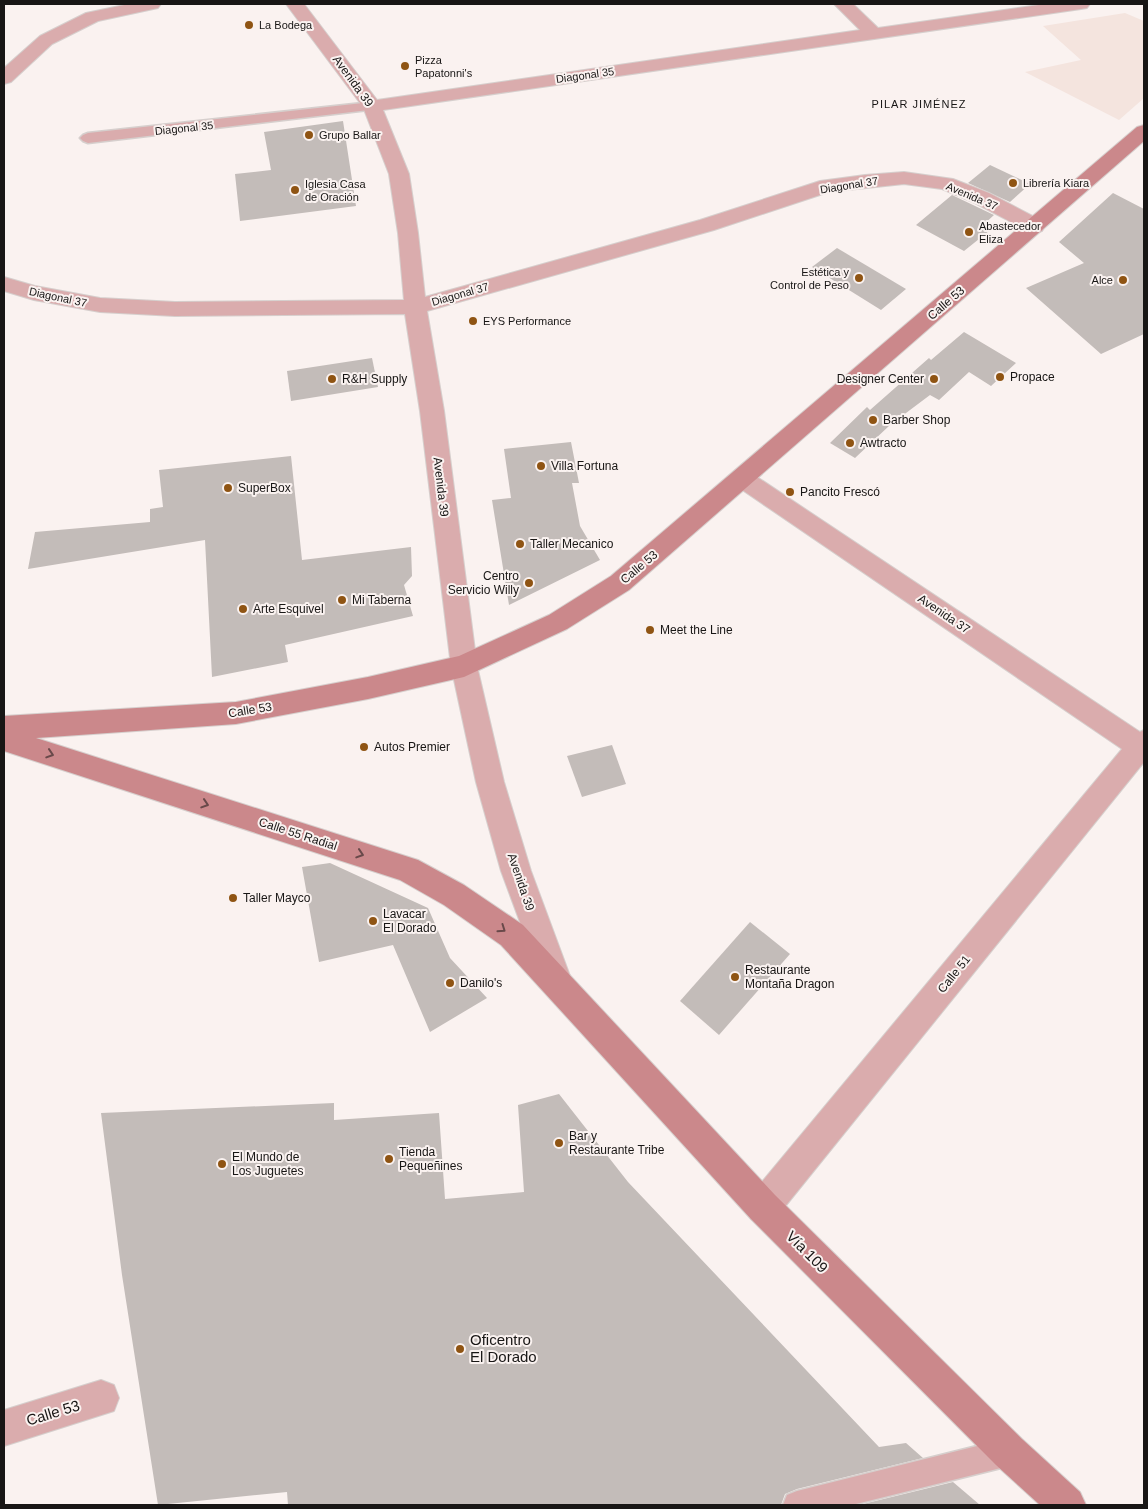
<svg xmlns="http://www.w3.org/2000/svg" width="1148" height="1509" font-family="Helvetica,sans-serif">
	<style>
		.built { fill: #f4e4de }
		.building { fill: #c3bcb9 }
		.lines { fill: none; stroke-linecap: round; stroke-linejoin: round }
		.service-casing { stroke: #d6cfcd; stroke-width: 3 }
		.minor-casing { stroke: #d6cfcd; stroke-width: 2 }
		.secondary-casing { stroke: #d6cfcd; stroke-width: 2 }
		.service { fill: #daacad; fill-rule: evenodd }
		.minor { fill: #daacad; fill-rule: evenodd }
		.secondary { fill: #cb888b; fill-rule: evenodd }
		.oneway { stroke: #69494a }
		.poi-dot { fill: #8f5413; stroke: #faf2f0; stroke-width: 2 }
		.labels { text-anchor: middle; stroke-width: 4; stroke-linejoin: round; paint-order: stroke }
		.far-poi-label { font-size: 11px; fill: #181615; stroke: #faf2f0; text-anchor: start }
		.far-street-label { font-size: 11px; fill: #181615; stroke: #faf2f0 }
		.far-neighbourhood-label { font-size: 11px; letter-spacing: 1px; fill: #181615; stroke: #faf2f0 }
		.street-label { font-size: 12px; fill: #181615; stroke: #faf2f0 }
		.poi-label { font-size: 12px; fill: #181615; stroke: #faf2f0; text-anchor: start }
		.near-street-label { font-size: 15px; fill: #181615; stroke: #faf2f0 }
		.near-poi-label { font-size: 15px; fill: #181615; stroke: #faf2f0; text-anchor: start }
	</style>
	<rect width="100%" height="100%" fill="#faf2f0"/>
	<path class="built" d="M1125 13 1144 21V98L1119 120 1025 72 1081 60 1043 26Z"/>
	<g class="building">
		<path d="M343 121 356 206 240 221 235 174 271 170 264 132Z"/>
		<path d="M990 165 1030 184 1010 202 968 183Z"/>
		<path d="M1113 193 1144 209V334L1101 354 1026 288 1084 263 1059 242Z"/>
		<path d="M952 195 994 215 981 227 989 231 964 251 916 225Z"/>
		<path d="M837 248 906 289 881 310 812 267Z"/>
		<path d="M964 332 1016 363 991 386 969 372 939 400 930 395 890 425 855 458 830 443 867 407 870 410 929 358 931 360Z"/>
		<path d="M372 358 378 387 291 401 287 371Z"/>
		<path d="M571 442 579 483H572L580 526 600 560 509 605 492 500 511 498 504 449Z"/>
		<path d="M291 456 302 560 411 547 412 576 404 585 413 616 285 645 288 662 212 677 205 540 28 569 35 532 150 522V509L163 507 159 470Z"/>
		<path d="M612 745 626 784 582 797 567 756Z"/>
		<path d="M330 863 428 908 450 958 487 998 430 1032 393 945 319 962 302 867Z"/>
		<path d="M750 922 790 954 719 1035 680 1001Z"/>
		<path d="M559 1094 628 1182 879 1447 906 1443 923 1458 797 1489 785 1494 781 1505H288L287 1492 158 1505 122 1275 101 1113 334 1103V1120L439 1113 445 1199 524 1192 518 1105Z"/>
		<path d="M953 1482 980 1505H859Z"/>
	</g>
	<g class="lines">
		<g class="service-casing">
			<g id="service">
				<path d="M372 102 377 103 379 106 377 109 88 143 83 141 80 138 83 135 88 133Z"/>
				<path d="M1009 1438 1019 1442 1023 1452 1019 1462 1009 1466 852 1505H783L787 1495 797 1491Z"/>
			</g>
		</g>
		<g class="minor-casing">
			<g id="minor">
				<path d="M129 4H161L158 8 98 21 52 44 11 82 4 84V68L40 36 86 13Z"/>
				<path d="M286 4H304L377 100 860 30 834 4H853L878 28 1046 4H1090L1087 8 1081 9 383 110 409 174 418 233 425 297 700 220 820 181 865 175 904 172 953 179 989 193 1042 221 1045 226 1042 231 1035 233 1028 231 975 203 942 189 904 184 829 192 714 230 427 311 444 411 477 666 504 782 531 871 573 984 569 994 558 999 547 994 543 984 501 871 476 782 451 666 420 411 405 314 175 316 100 312 34 300 4 291V277L35 286 100 298 175 302 404 300 398 233 389 174 363 107Z"/>
				<path d="M743 470 751 473 1140 732 1144 730V762L775 1219 763 1224 751 1219 746 1207 751 1195 1122 749 735 485 731 479 735 473Z"/>
				<path d="M101 1380 114 1385 119 1398 114 1411 4 1446V1410Z"/>
			</g>
		</g>
		<g class="secondary-casing">
			<path id="secondary" d="M1144 125V141L629 590 567 629 464 677 368 699 236 724 36 738 418 860 464 885 523 925 775 1195 1022 1439 1080 1492 1086 1505H1040L996 1465 751 1219 501 945 444 905 400 880 4 751V716L236 702 368 677 459 656 549 615 611 576 1137 127Z"/>
		</g>
		<use href="#service" class="service"/>
		<use href="#minor" class="minor"/>
		<use href="#secondary" class="secondary"/>
	</g>
	<defs><path id="oneway-chevron" d="M-2-3.5L2.5 0L-2 3.5" fill="none" stroke-width="1.6" stroke-linecap="round" stroke-linejoin="round" transform="scale(1.25)"/></defs>
	<g class="oneway">
		<use href="#oneway-chevron" transform="translate(50 754) rotate(18)"/>
		<use href="#oneway-chevron" transform="translate(205 804) rotate(18)"/>
		<use href="#oneway-chevron" transform="translate(360 854) rotate(18)"/>
		<use href="#oneway-chevron" transform="translate(502 929) rotate(35)"/>
	</g>
	<g class="poi-dot">
		<circle cx="249" cy="25" r="5"/>
		<circle cx="405" cy="66" r="5"/>
		<circle cx="309" cy="135" r="5"/>
		<circle cx="1013" cy="183" r="5"/>
		<circle cx="295" cy="190" r="5"/>
		<circle cx="969" cy="232" r="5"/>
		<circle cx="859" cy="278" r="5"/>
		<circle cx="1123" cy="280" r="5"/>
		<circle cx="473" cy="321" r="5"/>
		<circle cx="1000" cy="377" r="5"/>
		<circle cx="332" cy="379" r="5"/>
		<circle cx="934" cy="379" r="5"/>
		<circle cx="873" cy="420" r="5"/>
		<circle cx="850" cy="443" r="5"/>
		<circle cx="541" cy="466" r="5"/>
		<circle cx="228" cy="488" r="5"/>
		<circle cx="790" cy="492" r="5"/>
		<circle cx="520" cy="544" r="5"/>
		<circle cx="529" cy="583" r="5"/>
		<circle cx="342" cy="600" r="5"/>
		<circle cx="243" cy="609" r="5"/>
		<circle cx="650" cy="630" r="5"/>
		<circle cx="364" cy="747" r="5"/>
		<circle cx="233" cy="898" r="5"/>
		<circle cx="373" cy="921" r="5"/>
		<circle cx="735" cy="977" r="5"/>
		<circle cx="450" cy="983" r="5"/>
		<circle cx="559" cy="1143" r="5"/>
		<circle cx="389" cy="1159" r="5"/>
		<circle cx="222" cy="1164" r="5"/>
		<circle cx="460" cy="1349" r="5"/>
	</g>
	<g class="labels">
		<g class="far-poi-label">
			<text x="259" y="29">La Bodega</text>
			<text x="415" y="64">Pizza<tspan x="415" dy="13">Papatonni's</tspan></text>
			<text x="319" y="139">Grupo Ballar</text>
			<text x="1023" y="187">Librería Kiara</text>
			<text x="305" y="188">Iglesia Casa<tspan x="305" dy="13">de Oración</tspan></text>
			<text x="979" y="230">Abastecedor<tspan x="979" dy="13">Eliza</tspan></text>
			<text x="849" y="276" text-anchor="end">Estética y<tspan x="849" dy="13">Control de Peso</tspan></text>
			<text x="1113" y="284" text-anchor="end">Alce</text>
			<text x="483" y="325">EYS Performance</text>
		</g>
		<g class="far-street-label">
			<text transform="translate(585 75) rotate(-8)" y="4">Diagonal 35</text>
			<text transform="translate(184 128) rotate(-6)" y="4">Diagonal 35</text>
			<text transform="translate(849 185) rotate(-9)" y="4">Diagonal 37</text>
			<text transform="translate(972 196) rotate(23)" y="4">Avenida 37</text>
			<text transform="translate(460 294) rotate(-16)" y="4">Diagonal 37</text>
			<text transform="translate(58 297) rotate(12)" y="4">Diagonal 37</text>
		</g>
		<g class="far-neighbourhood-label">
			<text x="919" y="108">PILAR JIMÉNEZ</text>
		</g>
		<g class="street-label">
			<text transform="translate(353 81) rotate(54)" y="4">Avenida 39</text>
			<text transform="translate(946 303) rotate(-41)" y="4">Calle 53</text>
			<text transform="translate(441 487) rotate(83)" y="4">Avenida 39</text>
			<text transform="translate(639 567) rotate(-40)" y="4">Calle 53</text>
			<text transform="translate(944 614) rotate(34)" y="4">Avenida 37</text>
			<text transform="translate(250 710) rotate(-9)" y="4">Calle 53</text>
			<text transform="translate(298 834) rotate(18)" y="4">Calle 55 Radial</text>
			<text transform="translate(521 882) rotate(71)" y="4">Avenida 39</text>
			<text transform="translate(954 974) rotate(-51)" y="4">Calle 51</text>
		</g>
		<g class="poi-label">
			<text x="1010" y="381">Propace</text>
			<text x="342" y="383">R&amp;H Supply</text>
			<text x="924" y="383" text-anchor="end">Designer Center</text>
			<text x="883" y="424">Barber Shop</text>
			<text x="860" y="447">Awtracto</text>
			<text x="551" y="470">Villa Fortuna</text>
			<text x="238" y="492">SuperBox</text>
			<text x="800" y="496">Pancito Frescó</text>
			<text x="530" y="548">Taller Mecanico</text>
			<text x="519" y="580" text-anchor="end">Centro<tspan x="519" dy="14">Servicio Willy</tspan></text>
			<text x="352" y="604">Mi Taberna</text>
			<text x="253" y="613">Arte Esquivel</text>
			<text x="660" y="634">Meet the Line</text>
			<text x="374" y="751">Autos Premier</text>
			<text x="243" y="902">Taller Mayco</text>
			<text x="383" y="918">Lavacar<tspan x="383" dy="14">El Dorado</tspan></text>
			<text x="745" y="974">Restaurante<tspan x="745" dy="14">Montaña Dragon</tspan></text>
			<text x="460" y="987">Danilo's</text>
			<text x="569" y="1140">Bar y<tspan x="569" dy="14">Restaurante Tribe</tspan></text>
			<text x="399" y="1156">Tienda<tspan x="399" dy="14">Pequeñines</tspan></text>
			<text x="232" y="1161">El Mundo de<tspan x="232" dy="14">Los Juguetes</tspan></text>
		</g>
		<g class="near-street-label">
			<text transform="translate(807 1252) rotate(45)" y="5">Vía 109</text>
			<text transform="translate(53 1413) rotate(-17)" y="5">Calle 53</text>
		</g>
		<g class="near-poi-label">
			<text x="470" y="1345">Oficentro<tspan x="470" dy="17">El Dorado</tspan></text>
		</g>
	</g>
	<rect width="1148" height="1509" fill="none" stroke="#181615" stroke-width="10"/>
</svg>
